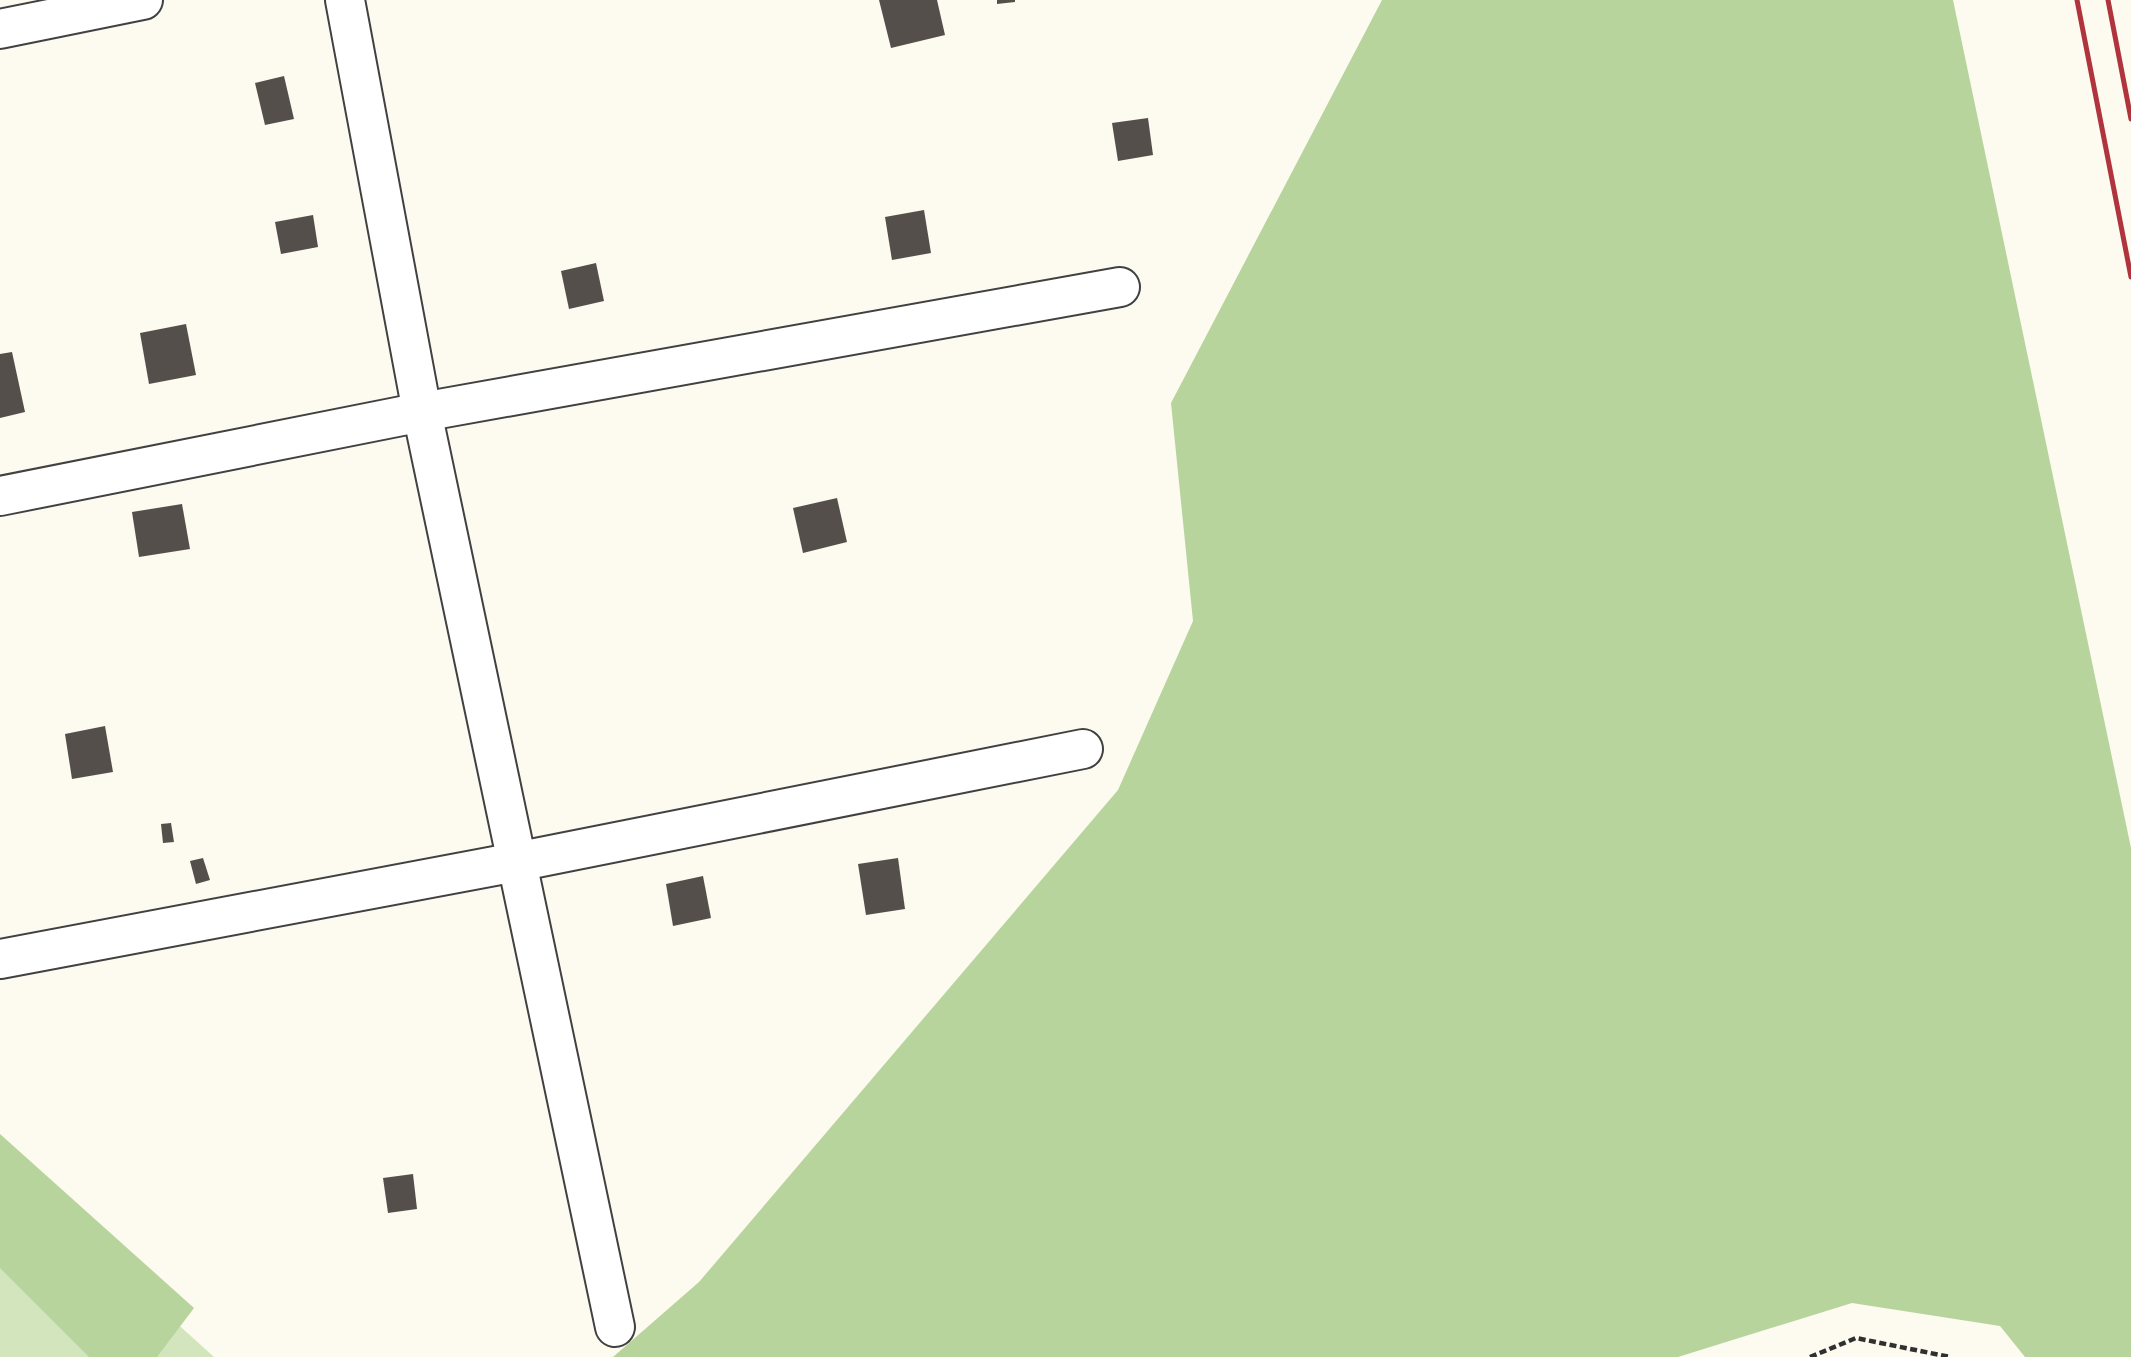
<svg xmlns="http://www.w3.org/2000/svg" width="2131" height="1357" font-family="Georgia,serif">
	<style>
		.green { fill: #d3e5bd }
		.forest { fill: #b8d49d }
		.building { fill: #554f4b }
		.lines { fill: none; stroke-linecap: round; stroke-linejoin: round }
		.minor-casing { stroke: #414141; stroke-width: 42 }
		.path { stroke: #303030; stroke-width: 4.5; stroke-dasharray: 7 3.5; stroke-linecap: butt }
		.minor { stroke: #fff; stroke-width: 38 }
		.rail { stroke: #b0343d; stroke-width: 5 }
	</style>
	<rect width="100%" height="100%" fill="#fdfaf0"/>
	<path class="green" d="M0 1163 214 1357H0Z"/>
	<g class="forest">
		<path d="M1382 0H1953L2131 848V1357H2025L2000 1326 1852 1303 1678 1357H613L699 1282 1118 790 1193 621 1171 403Z"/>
		<path d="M0 1134 194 1308 157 1357H89L0 1268Z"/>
	</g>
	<g class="building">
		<path d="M879 0H937L945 35 891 48Z"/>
		<path d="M997 0H1015V2L997 4Z"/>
		<path d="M284 76 294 119 265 125 255 83Z"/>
		<path d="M1148 118 1153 155 1118 161 1112 123Z"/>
		<path d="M924 210 931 253 892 260 885 217Z"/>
		<path d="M313 215 318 247 281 254 275 222Z"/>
		<path d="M596 263 604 301 569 309 561 271Z"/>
		<path d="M186 324 196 375 149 384 140 333Z"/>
		<path d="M12 352 25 412 0 418V354Z"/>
		<path d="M837 498 847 542 803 553 793 508Z"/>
		<path d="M182 504 190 549 139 557 132 512Z"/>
		<path d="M105 726 113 772 72 779 65 734Z"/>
		<path d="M171 823 174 842 163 843 161 824Z"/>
		<path d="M203 858 210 880 196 884 190 861Z"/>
		<path d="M898 858 905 909 866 915 858 864Z"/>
		<path d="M703 876 711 918 673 926 666 884Z"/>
		<path d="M413 1174 417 1209 388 1213 383 1178Z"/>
	</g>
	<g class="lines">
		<g class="minor-casing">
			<g id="minor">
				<path d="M345 0 422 412 615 1327"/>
				<path d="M0 29 143 0"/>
				<path d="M0 496 422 412 1120 287"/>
				<path d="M0 959 516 862 1083 749"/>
			</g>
		</g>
		<path class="path" d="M1810 1357 1856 1338 1950 1357"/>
		<use href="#minor" class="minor"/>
		<g class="rail">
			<path d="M2077 0 2131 277"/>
			<path d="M2108 0 2131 119"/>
		</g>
	</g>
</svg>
